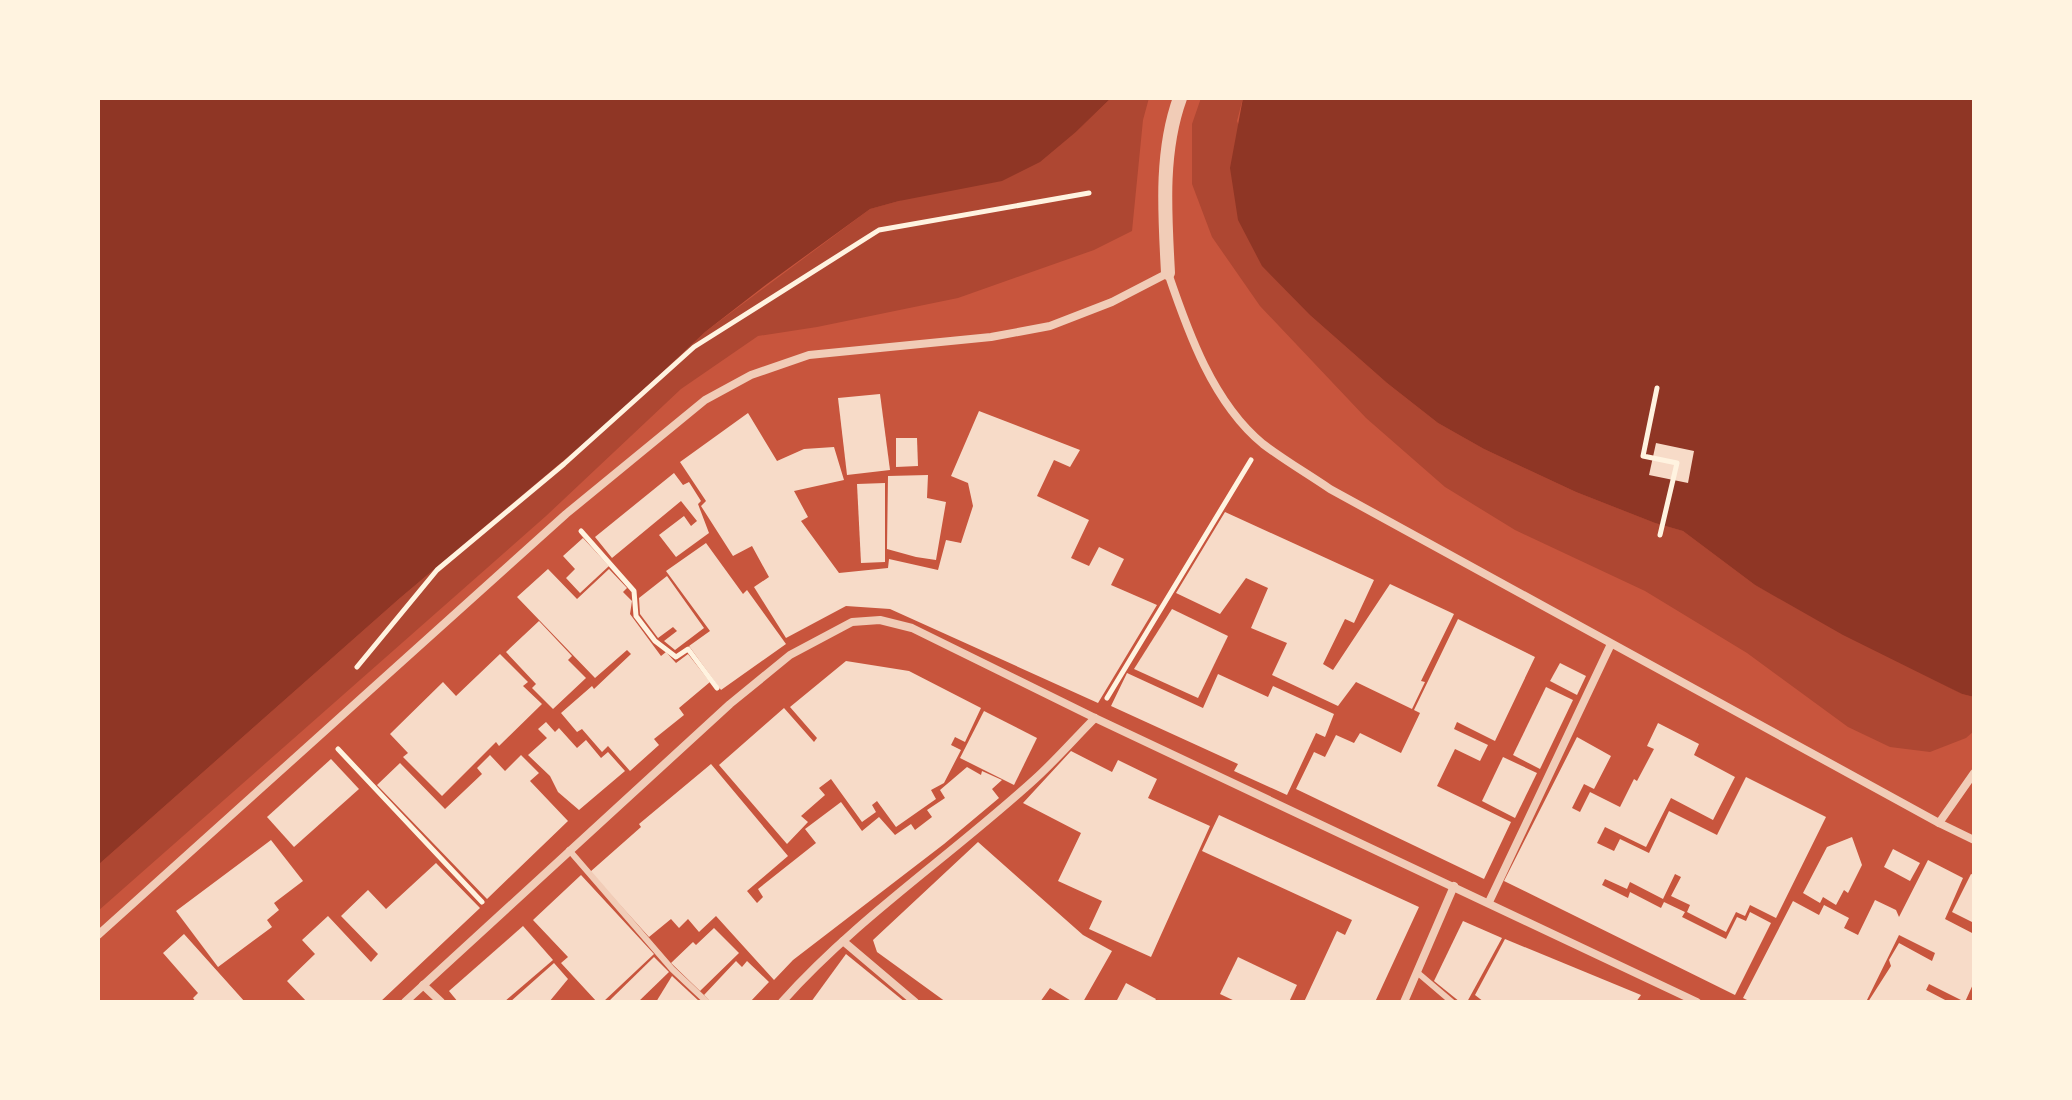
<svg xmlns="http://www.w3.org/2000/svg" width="2072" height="1100" font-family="Jost,sans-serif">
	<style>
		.green { fill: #ae4732 }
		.water { fill: #8f3625 }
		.building { fill: #f7dbc8 }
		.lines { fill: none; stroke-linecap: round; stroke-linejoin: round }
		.path { stroke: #fff3e0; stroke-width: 5 }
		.service { stroke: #f1ccb7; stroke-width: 6 }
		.minor { stroke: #f1ccb7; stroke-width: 8 }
		.tertiary { stroke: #f1ccb7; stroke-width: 14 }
	</style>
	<rect width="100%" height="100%" fill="#c8553d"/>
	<g class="green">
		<path d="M1111 98H1149L1143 120 1132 231 1094 250 958 298 817 327 758 336 681 389 546 516 98 911V865L400 598 614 418 705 332 870 209 899 201 1077 131Z"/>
		<path d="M1201 98H1243L1237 121 1311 316 1387 383 1438 423 1484 449 1576 492 1655 523 1683 531 1755 585 1962 694 1974 697V731L1966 738 1930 752 1890 747 1848 727 1747 653 1645 591 1515 530 1445 487 1366 418 1260 306 1212 237 1192 184V124Z"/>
	</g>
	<g class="water">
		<path d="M98 98H1111L1077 131 1040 162 1002 181 899 201 870 209 767 284 705 332 614 418 400 598 98 865Z"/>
		<path d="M1243 98H1974V697L1962 694 1843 635 1755 585 1683 531 1655 523 1576 492 1484 449 1438 423 1387 383 1311 316 1262 266 1238 220 1230 168Z"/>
	</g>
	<g class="building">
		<path d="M880 394 890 470 847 475 838 398Z"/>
		<path d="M979 411 1080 450 1070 467 1054 460 1037 496 1089 520 1071 558 1089 566 1099 547 1124 559 1111 585 1157 605 1098 703 890 609 846 606 786 638 754 587 769 577 752 546 733 556 701 506 706 501 680 462 748 413 777 461 804 449 834 447 844 480 794 491 808 517 801 521 839 573 888 568 889 559 938 570 946 540 961 543 973 506 968 483 951 476Z"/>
		<path d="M896 438H917L918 466 896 467Z"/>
		<path d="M1656 443 1694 451 1688 483 1649 475Z"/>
		<path d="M674 473 683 485 689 482 701 501 698 504 709 533 676 557 659 535 684 516 691 526 697 521 681 501 612 558 595 537Z"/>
		<path d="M928 475 927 498 946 502 936 560 916 557 887 549 888 476Z"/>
		<path d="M885 483V562L861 563 857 484Z"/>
		<path d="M1225 512 1374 580 1354 623 1345 619 1323 664 1333 670 1390 584 1454 614 1421 681 1425 682 1412 709 1356 682 1338 706 1272 675 1287 643 1251 628 1268 588 1246 578 1220 614 1176 593Z"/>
		<path d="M583 538 609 566 580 593 566 578 575 569 563 556Z"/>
		<path d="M706 543 743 594 747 590 786 644 721 690 689 646 710 631 666 571Z"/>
		<path d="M548 569 577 599 609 569 627 588 623 592 632 601 630 614 661 656 666 652 676 663 688 654 710 682 679 708 684 715 654 739 659 745 630 771 608 746 602 752 582 729 577 732 561 713 592 686 594 689 631 654 627 650 595 678 517 597Z"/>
		<path d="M667 576 704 628 675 650 664 641 677 631 673 627 658 638 640 614 639 598Z"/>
		<path d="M1172 609 1228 636 1198 698 1134 669Z"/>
		<path d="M1458 619 1535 657 1495 741 1457 722 1454 729 1488 745 1480 761 1455 749 1437 786 1511 822 1484 879 1296 789 1314 752 1325 757 1336 735 1354 743 1360 733 1401 753 1420 713 1414 710Z"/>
		<path d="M539 621 572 656 568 660 586 678 553 709 532 688 536 684 506 652Z"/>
		<path d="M500 654 528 682 523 686 542 704 499 746 496 742 442 796 403 757 408 753 390 734 443 682 456 696Z"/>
		<path d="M846 661 909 671 981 708 965 742 955 737 951 745 961 750 944 783 931 790 936 799 896 827 877 801 872 805 876 812 862 822 831 779 819 788 825 795 801 816 808 822 787 844 719 765 784 708 814 742 817 738 790 707Z"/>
		<path d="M1560 663 1586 676 1577 695 1550 681Z"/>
		<path d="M1127 673 1203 708 1218 674 1268 697 1273 686 1334 714 1325 737 1316 733 1287 795 1234 771 1238 764 1111 706Z"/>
		<path d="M1546 687 1573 700 1540 769 1513 755Z"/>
		<path d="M984 711 1037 738 1014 785 960 758Z"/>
		<path d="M546 722 555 732 559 728 577 748 586 740 601 758 608 752 625 771 579 810 558 792 550 776 528 755 547 738 538 729Z"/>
		<path d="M1658 723 1699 744 1694 755 1735 777 1713 820 1671 798 1646 847 1605 827 1597 843 1614 851 1620 839 1649 853 1669 811 1717 835 1746 777 1826 817 1776 918 1750 905 1745 916 1736 912 1726 932 1687 912 1690 905 1671 896 1681 877 1675 874 1663 899 1630 882 1627 889 1605 879 1602 885 1628 898 1630 892 1661 908 1664 902 1685 912 1682 917 1726 939 1737 917 1746 921 1750 912 1771 923 1735 995 1504 881 1577 737 1611 756 1594 789 1584 784 1572 808 1580 812 1590 792 1620 807 1634 779 1637 781 1654 749 1647 746Z"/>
		<path d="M1071 751 1112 772 1118 760 1157 779 1148 798 1210 826 1151 957 1089 929 1102 901 1058 881 1081 833 1023 803Z"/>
		<path d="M490 755 505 771 521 755 539 773 530 781 568 821 487 899 377 785 400 763 445 809 482 774 477 768Z"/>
		<path d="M1503 757 1537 773 1515 818 1482 801Z"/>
		<path d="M331 759 359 789 294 847 267 817Z"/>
		<path d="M711 764 788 856 747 891 757 903 763 897 758 889 816 843 805 829 841 802 862 831 879 817 895 835 911 824 915 830 932 817 927 810 945 798 940 790 967 767 981 775 982 771 1002 780 992 789 999 798 944 844 793 960 774 980 716 916 699 932 688 919 679 928 671 919 649 937 590 872 641 827 639 824Z"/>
		<path d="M1219 815 1419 907 1375 1002H1304L1337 931 1345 935 1352 920 1202 851Z"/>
		<path d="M1852 837 1862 865 1848 893 1844 890 1836 905 1823 897 1820 903 1803 893 1827 847Z"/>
		<path d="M271 840 303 881 274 903 279 910 267 920 272 927 218 967 176 911Z"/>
		<path d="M978 842 1083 935 1112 951 1083 1002H1073L1050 988 1040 1002H946L877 952 873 940Z"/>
		<path d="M1893 849 1920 863 1910 881 1884 867Z"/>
		<path d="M1928 860 1963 878 1945 919 1974 934V982L1965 1002 1929 984 1926 990 1949 1002H1868L1891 966 1889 960 1899 943 1932 961 1935 953 1899 935 1866 1002H1751L1743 998 1793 901 1819 915 1824 905 1849 918 1844 928 1858 935 1875 900 1896 910 1899 917Z"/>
		<path d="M436 863 480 908 380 1002H307L287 981 315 954 302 940 328 916 371 962 378 954 341 916 368 890 386 909Z"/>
		<path d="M1971 874 1974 875V923L1952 912Z"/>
		<path d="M581 875 654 954 603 1002H597L561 963 568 957 533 920Z"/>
		<path d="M1463 921 1502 938 1467 1002H1460L1434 981Z"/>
		<path d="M523 926 553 960 504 1002H458L449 991Z"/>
		<path d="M714 928 739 953 700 991 671 963 693 942 696 945Z"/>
		<path d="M184 934 245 1002H196L193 998 198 993 163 953Z"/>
		<path d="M1505 939 1641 995 1636 1002H1484L1475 995Z"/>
		<path d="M846 954 905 1002H811Z"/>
		<path d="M654 957 669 972 638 1002H608Z"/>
		<path d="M1238 957 1297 985 1289 1002H1237L1220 994Z"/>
		<path d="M736 961 742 967 747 961 769 982 750 1002H711L704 995Z"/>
		<path d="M554 963 568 979 549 1002H510Z"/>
		<path d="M672 976 700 1002H656Z"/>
		<path d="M1126 983 1156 999 1154 1002H1116Z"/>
	</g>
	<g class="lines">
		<g class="path">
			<path d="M1657 388 1643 456 1677 463 1660 535"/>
			<path d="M581 531 634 591 636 616 655 641 676 657 688 649 717 688"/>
			<path d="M357 667 437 570 564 464 694 347 879 230 1089 193"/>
			<path d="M1107 698 1251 460"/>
			<path d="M338 749 482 902"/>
		</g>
		<g class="service">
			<path d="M569 850 672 969 707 1002"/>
			<path d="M1418 973 1452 1002"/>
		</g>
		<g class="minor">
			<path d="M1939 823 1974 773"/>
			<path d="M1489 902 1611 644"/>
			<path d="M98 935 566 514 705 400 751 375 809 355 991 337 1050 326 1112 302 1168 273C1188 332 1213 403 1263 444 1284 460 1308 474 1330 489L1939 823 1974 840"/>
			<path d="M843 941 915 1002"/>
			<path d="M423 985 441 1002"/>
			<path d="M405 1002 730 704 790 655 852 622 880 620 912 628 1095 718 1697 1002"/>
			<path d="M782 1002C857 918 952 855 1035 779 1056 760 1075 738 1095 718"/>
			<path d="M1404 1002 1454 886"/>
		</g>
		<path class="tertiary" d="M1168 273C1165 215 1160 153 1180 98"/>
	</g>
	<rect width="2072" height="1100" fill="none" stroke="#fff3e0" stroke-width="200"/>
</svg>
